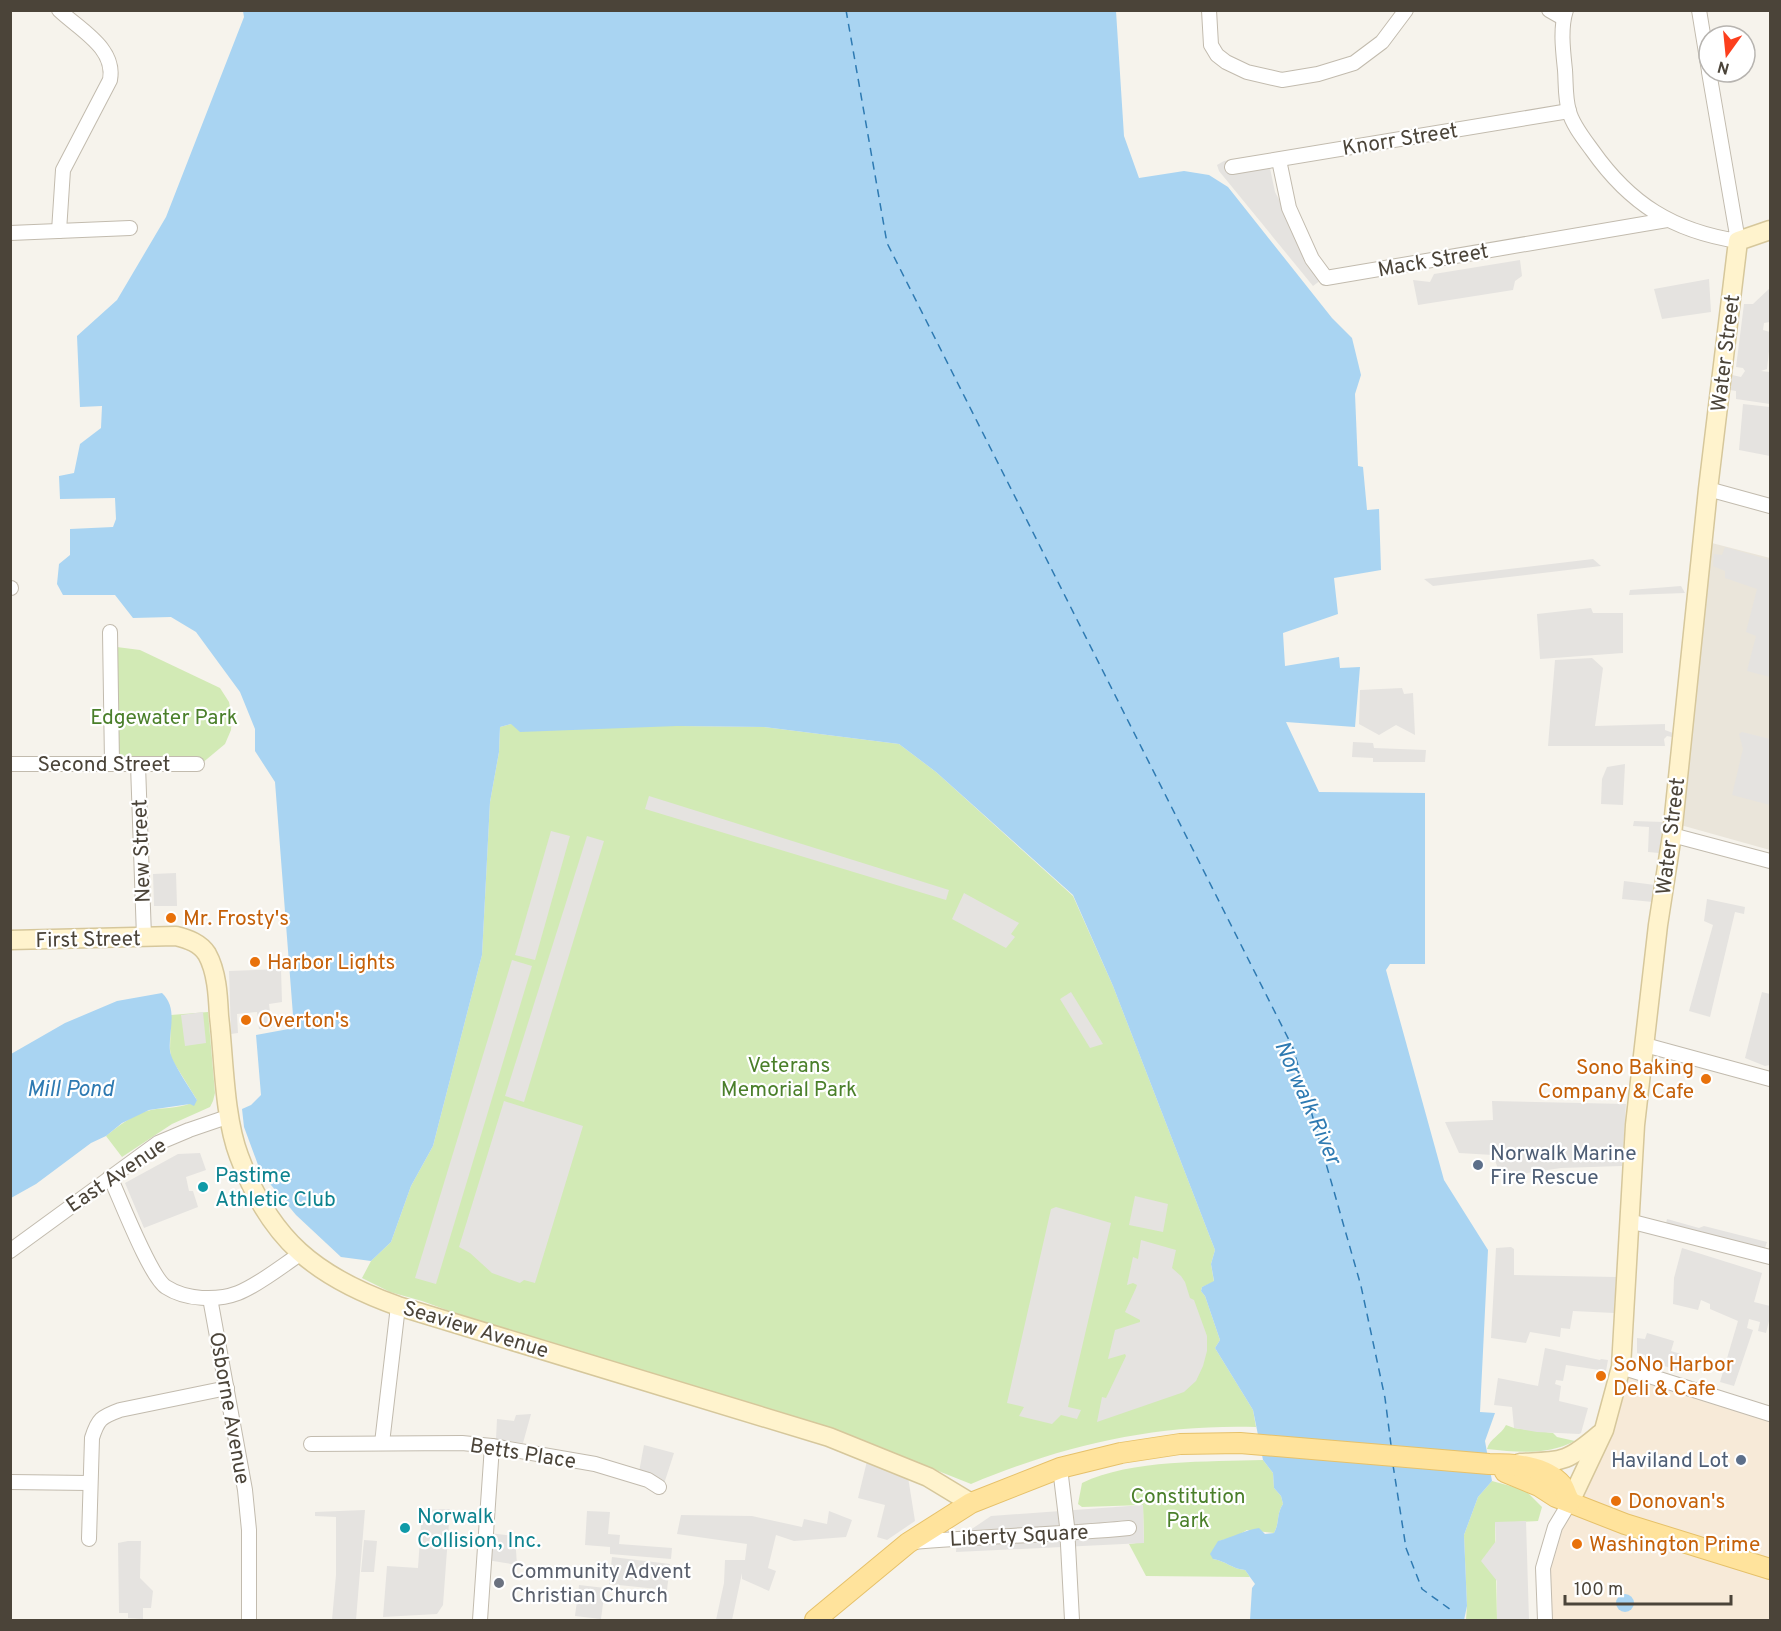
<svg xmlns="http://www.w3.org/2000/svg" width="1781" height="1631" font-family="Overpass,sans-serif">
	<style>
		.residential { fill: #eae5da }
		.commercial { fill: #f7ead8 }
		.green { fill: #d2eab5 }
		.parking { fill: #e5e3e0 }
		.water { fill: #a9d4f2 }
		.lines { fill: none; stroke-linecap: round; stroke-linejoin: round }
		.ferry { stroke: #2e7ab2; stroke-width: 1.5; stroke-dasharray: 8 6; stroke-linecap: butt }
		.street-casing { stroke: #c2bbae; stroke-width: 16 }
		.secondary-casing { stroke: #d6c79b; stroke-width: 21 }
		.primary-casing { stroke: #e6c16a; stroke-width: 22 }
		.street { stroke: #fff; stroke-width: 14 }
		.secondary { stroke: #fff3cd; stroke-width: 18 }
		.primary { stroke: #ffe39c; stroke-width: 20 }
		.food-dot { fill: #e8710a; stroke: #fff; stroke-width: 2 }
		.service-dot { fill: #5c6f8a; stroke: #fff; stroke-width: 2 }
		.culture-dot { fill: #0f9aa8; stroke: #fff; stroke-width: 2 }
		.worship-dot { fill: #6b7280; stroke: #fff; stroke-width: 2 }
		.labels { text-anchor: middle; stroke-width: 4.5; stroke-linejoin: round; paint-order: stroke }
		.street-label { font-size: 21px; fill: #4b4439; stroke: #fff }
		.park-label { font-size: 21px; fill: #4a7f2a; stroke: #fff }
		.food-label { font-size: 21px; fill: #c56008; stroke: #fff; text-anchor: start }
		.service-label { font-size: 21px; fill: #4e5e75; stroke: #fff; text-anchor: start }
		.culture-label { font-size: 21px; fill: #0d838f; stroke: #fff; text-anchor: start }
		.worship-label { font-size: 21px; fill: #5b616d; stroke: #fff; text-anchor: start }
		.water-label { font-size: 22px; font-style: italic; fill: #2e7ab2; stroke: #fff }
	</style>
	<rect width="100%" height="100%" fill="#f6f3ec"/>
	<path class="residential" d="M1708 542 1770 558V850L1677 824Z"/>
	<path class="commercial" d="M1621 1367 1770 1414V1620H1545L1543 1568Z"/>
	<g class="green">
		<path d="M109 646 140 650 220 688 229 702 232 717 231 730 225 744 195 769H113Z"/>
		<path d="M511 724 764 727 899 744 936 772 1073 896 1113 986 1215 1250 1211 1264 1214 1282 1202 1287 1201 1291 1205 1296 1220 1340 1215 1348 1253 1410 1256 1427C1155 1424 1064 1445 971 1484L898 1455 463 1316 422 1301 390 1292 362 1278 371 1261 391 1242 411 1186 433 1146 482 955 490 802 499 752 500 727Z"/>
		<path d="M208 1012 215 1093 213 1101 210 1107 172 1124 122 1157 106 1136C118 1126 135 1113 151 1110 166 1107 183 1109 197 1100L171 1058 170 1049 171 1015Z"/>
		<path d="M1506 1425 1514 1428 1553 1433 1557 1437 1575 1441C1546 1456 1518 1452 1487 1449 1490 1438 1501 1435 1506 1425Z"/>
		<path d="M1263 1460 1273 1473 1274 1488 1281 1496 1283 1504C1276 1515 1280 1522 1274 1533L1247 1530 1235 1537 1219 1541 1213 1559C1226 1561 1232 1569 1245 1570L1250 1577 1146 1576 1129 1544 1144 1542 1143 1505 1082 1507 1078 1504 1082 1483C1131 1459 1209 1462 1263 1460Z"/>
		<path d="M1492 1481 1525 1490 1542 1507 1538 1521 1495 1523 1497 1620H1466L1467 1606 1464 1535 1478 1497Z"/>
	</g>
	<g class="parking">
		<path d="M1267 154 1275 192 1321 280 1313 286 1219 171 1217 165 1224 161Z"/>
		<path d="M1520 260 1522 276 1515 281 1513 290 1418 305 1413 280 1430 282 1434 274Z"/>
		<path d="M1709 279 1711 312 1662 319 1654 289Z"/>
		<path d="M1770 288V322L1764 323 1763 330 1770 332V342L1767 369 1761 371 1770 372V404L1736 399V391L1730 390 1732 375 1741 377 1745 371 1743 368 1736 367 1744 304H1753Z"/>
		<path d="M1743 404 1770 407V456L1739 450Z"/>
		<path d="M1725 547 1770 560V677L1747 671 1756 636 1746 632 1757 589 1725 578V571L1713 566 1714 554 1722 555Z"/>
		<path d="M1593 559 1601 566 1433 586 1424 579Z"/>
		<path d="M1681 586 1685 593 1629 595 1630 590Z"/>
		<path d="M1591 608 1593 613H1623V653L1540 659 1537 614Z"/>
		<path d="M1592 658 1603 668 1595 726 1665 724V730L1673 733 1672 737 1667 736 1664 739 1665 746H1548L1555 660Z"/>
		<path d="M1402 688 1404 694 1413 693 1415 735 1396 725 1379 735 1359 724 1360 690Z"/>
		<path d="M1742 732 1770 739V805L1732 795 1743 749 1739 734Z"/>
		<path d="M1353 742 1373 743 1374 748 1426 750 1425 762H1373V758L1352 757Z"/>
		<path d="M1625 764 1623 805 1601 804 1602 779 1607 767Z"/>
		<path d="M649 796 949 890 946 900 645 809Z"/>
		<path d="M1634 821 1663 822 1659 853 1648 852 1649 827 1633 826Z"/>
		<path d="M551 831 570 836 535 960 515 955Z"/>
		<path d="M587 836 604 841 524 1102 505 1096Z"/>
		<path d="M176 873 177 906H154L153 874Z"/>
		<path d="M1624 881 1655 885 1653 902 1622 899Z"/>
		<path d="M964 893 1019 923 1011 934 1015 937 1006 948 952 919Z"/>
		<path d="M1707 899 1745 907 1744 914 1735 912 1710 1017 1689 1011 1713 925 1704 921Z"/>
		<path d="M512 960 532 966 436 1284 415 1278Z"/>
		<path d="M281 969 282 1002 269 1004 272 1028 259 1029 257 1012 237 1014 238 1033 231 1034 229 971Z"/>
		<path d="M1770 991V1065L1765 1066 1745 1058 1762 992 1770 994Z"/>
		<path d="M1071 992 1103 1044 1090 1048 1060 999Z"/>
		<path d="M203 1012 206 1043 185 1046 181 1015Z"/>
		<path d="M504 1101 583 1126 535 1283 524 1280 520 1283 492 1273 470 1253 459 1247Z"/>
		<path d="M1492 1101 1626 1104 1622 1166 1561 1168 1501 1177 1493 1155 1459 1153 1445 1122 1493 1120Z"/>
		<path d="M200 1153 206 1170 186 1177 189 1191H193L198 1207 144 1228 125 1183 178 1154Z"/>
		<path d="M1135 1196 1168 1204 1163 1232 1129 1225Z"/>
		<path d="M1056 1207 1111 1223 1068 1407 1081 1410 1077 1419 1061 1415 1052 1424 1019 1416 1024 1407 1007 1403 1051 1209Z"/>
		<path d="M1667 1219 1699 1228 1704 1226 1767 1242 1764 1251 1666 1224Z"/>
		<path d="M1141 1240 1176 1250 1172 1268 1181 1276 1185 1282 1190 1298 1194 1300 1207 1336V1351L1203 1366 1196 1381 1184 1392 1097 1422 1102 1397 1106 1398 1126 1356 1125 1354 1108 1359 1115 1330 1140 1322V1320L1125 1312 1136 1288 1137 1285 1133 1283 1127 1285 1133 1257 1138 1259Z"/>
		<path d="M1511 1247 1514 1249V1275L1616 1277 1614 1313 1573 1311 1570 1329 1561 1328 1560 1337 1530 1332 1526 1343 1491 1338 1496 1248Z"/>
		<path d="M1682 1248 1762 1273 1754 1302 1770 1306V1317L1766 1333 1758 1331 1760 1322 1749 1319 1747 1328 1753 1330 1734 1386 1720 1382 1738 1321 1710 1309V1304L1701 1300 1698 1310 1673 1304 1674 1278Z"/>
		<path d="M1647 1333 1674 1341 1671 1351 1681 1354 1677 1370 1645 1360V1355L1637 1353V1338L1645 1339Z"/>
		<path d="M1545 1348 1600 1360 1601 1359 1608 1360 1606 1371 1566 1365 1563 1381 1556 1380 1555 1384 1561 1386 1559 1401 1588 1408 1581 1433 1579 1434 1537 1432 1514 1428 1512 1407 1494 1405 1498 1378 1538 1386Z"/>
		<path d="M531 1414 523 1443 496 1439 497 1419 514 1421 516 1415Z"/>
		<path d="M644 1445 674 1453 662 1490 639 1472Z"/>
		<path d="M867 1461 908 1477 915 1521 887 1540 877 1537 885 1505 858 1498Z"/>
		<path d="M1143 1505 1144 1543 956 1552 957 1539 991 1516Z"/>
		<path d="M450 1509 443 1605 437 1614 383 1617 387 1566 418 1568 422 1510Z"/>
		<path d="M365 1510 356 1620H332L336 1575V1517L315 1516V1512Z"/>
		<path d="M587 1511 610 1512 608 1534 620 1535 619 1544 672 1548 671 1559 610 1554V1547L585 1545Z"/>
		<path d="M829 1511 852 1520 846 1537 794 1541 776 1535 768 1568 776 1571 769 1591 742 1579V1573L732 1620H716L724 1583 725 1560H745L747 1544 677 1534 681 1515 752 1516 802 1527 804 1519 827 1524Z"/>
		<path d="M1526 1521 1529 1620H1497V1581L1481 1561 1496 1541 1495 1522Z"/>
		<path d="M489 1533 515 1536 517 1565 487 1560Z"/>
		<path d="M364 1540 377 1541 374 1572H361Z"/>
		<path d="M128 1541H141L140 1578 153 1591 151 1608H143V1619L128 1618V1613H119L118 1543Z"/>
		<path d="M612 1557 670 1564 667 1590 609 1584Z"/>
		<path d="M579 1585 605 1588 601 1619 575 1616Z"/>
	</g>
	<g class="water">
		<path d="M243 11H1116L1124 136 1139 178 1184 171 1209 175 1228 187 1332 318 1352 338 1361 375 1355 394 1358 466 1363 467 1367 510 1379 509 1381 570 1334 578 1338 614 1283 633 1285 666 1339 657 1340 668 1360 667 1355 727 1286 722 1319 792 1425 793V964H1390L1386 970 1444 1180 1488 1250 1480 1412 1495 1413 1485 1441 1492 1481 1478 1497 1464 1535 1467 1606 1464 1620H1250L1252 1588 1255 1584 1245 1570C1232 1569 1226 1561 1213 1559L1210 1554 1218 1541C1233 1537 1245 1530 1259 1528L1265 1534 1274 1533C1280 1522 1276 1515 1283 1504L1281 1496 1274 1488 1273 1473 1263 1460 1253 1410 1215 1348 1220 1340 1205 1296 1201 1291 1202 1287 1214 1281 1211 1264 1215 1250 1113 986 1073 895 936 772 899 744 764 727 677 726 520 732 511 724 500 727 499 752 490 802 482 955 433 1146 411 1186 391 1242 371 1261 341 1257 296 1215 261 1173 244 1127 242 1109 251 1105 261 1095 256 1035 294 1028 275 782 255 751V729L240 692 196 632 171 617 133 618 115 595H63L57 584 59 564 70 555V529L113 527 116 519 115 498 60 499 59 476 74 473 80 444 101 428 102 406 80 407 77 336 117 300 166 217 244 17Z"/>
		<path d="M162 993C179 1009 168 1031 170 1051 171 1061 191 1090 197 1100L194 1106 190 1104 149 1110 122 1123 106 1136 91 1143 36 1184 11 1198V1054L65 1023 117 1001Z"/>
		<circle cx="1625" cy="1603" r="9"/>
	</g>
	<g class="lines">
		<g class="ferry">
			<path d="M846 10 887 243 1293 1048 1361 1286 1385 1398 1391 1445"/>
			<path d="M1393 1465 1406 1548 1422 1589 1451 1610"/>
		</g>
		<g class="street-casing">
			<g id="street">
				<path d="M1209 10 1211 45 1217 55 1226 62 1247 72 1282 80 1318 74 1354 63 1382 42 1406 10"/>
				<path d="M1549 10 1563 18"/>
				<path d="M1566 10C1560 28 1563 51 1565 70 1566 83 1565 98 1569 111 1572 124 1584 139 1592 150 1630 204 1673 231 1738 241L1709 72"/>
				<path d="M1699 10 1709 71"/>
				<path d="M1279 160 1289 208 1312 259 1326 278 1667 220"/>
				<path d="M1232 167 1569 111"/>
				<path d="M59 231 63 170 110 80C116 48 80 30 59 10"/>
				<path d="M10 233 130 228"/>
				<path d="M1708 489 1770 506"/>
				<path d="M10 588H11"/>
				<path d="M110 632 112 763"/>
				<path d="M10 764H197"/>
				<path d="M138 765 144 937"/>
				<path d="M1672 835 1770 861"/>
				<path d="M1645 1045 1770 1079"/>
				<path d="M110 1177C120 1198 150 1277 166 1287 186 1300 217 1301 238 1293 257 1286 282 1266 300 1254"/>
				<path d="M1629 1221 1770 1257"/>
				<path d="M10 1251 158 1143 189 1130 230 1116"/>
				<path d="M210 1298 245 1490 249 1530V1620"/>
				<path d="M1621 1367 1770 1414"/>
				<path d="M382 1443 398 1306"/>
				<path d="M311 1444 462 1443 492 1446 595 1464 648 1480 659 1487"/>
				<path d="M1060 1468 1067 1526 1072 1620"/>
				<path d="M10 1482 89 1483"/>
				<path d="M89 1539 92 1438C98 1419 101 1417 120 1410L227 1388"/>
				<path d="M913 1542C985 1536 1057 1535 1129 1528"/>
				<path d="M480 1620 492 1446"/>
				<path d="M1545 1620 1543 1568 1555 1527 1570 1502"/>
			</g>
		</g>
		<g class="secondary-casing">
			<g id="secondary">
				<path d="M10 940 176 936C188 939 200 943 207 954 217 972 218 996 219 1016 224 1058 224 1117 239 1156 270 1240 316 1277 398 1306L829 1437 928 1477 971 1503"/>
				<path d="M1520 1463C1563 1461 1566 1463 1600 1434"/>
				<path d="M1570 1502 1604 1430 1621 1367 1635 1125 1658 925 1672 835 1708 489 1738 241 1770 230"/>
			</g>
		</g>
		<g class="primary-casing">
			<g id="primary">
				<path d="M1505 1472 1539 1486 1556 1497 1625 1524 1770 1569"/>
				<path d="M815 1620 908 1543 971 1503 1060 1468 1121 1453 1180 1444 1240 1443 1489 1464C1513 1464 1545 1465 1562 1485 1565 1490 1567 1497 1570 1502"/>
			</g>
		</g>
		<use href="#street" class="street"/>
		<use href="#secondary" class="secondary"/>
		<use href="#primary" class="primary"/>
	</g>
	<g class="food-dot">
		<circle cx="171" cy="918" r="6"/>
		<circle cx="255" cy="962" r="6"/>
		<circle cx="246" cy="1020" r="6"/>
		<circle cx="1706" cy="1079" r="6"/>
		<circle cx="1601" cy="1376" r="6"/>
		<circle cx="1616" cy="1501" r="6"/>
		<circle cx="1577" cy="1544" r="6"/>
	</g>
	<g class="service-dot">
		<circle cx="1478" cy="1165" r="6"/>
		<circle cx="1741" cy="1460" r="6"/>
	</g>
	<g class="culture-dot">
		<circle cx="203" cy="1187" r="6"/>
		<circle cx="405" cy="1528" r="6"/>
	</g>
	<circle class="worship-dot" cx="499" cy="1583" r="6"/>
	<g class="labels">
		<g class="street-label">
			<text transform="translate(1400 139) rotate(-9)" y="7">Knorr Street</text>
			<text transform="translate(1433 260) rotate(-10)" y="7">Mack Street</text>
			<text transform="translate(1725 353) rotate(-83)" y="7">Water Street</text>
			<text x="104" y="771">Second Street</text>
			<text transform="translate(1670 836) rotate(-83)" y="7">Water Street</text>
			<text transform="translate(141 851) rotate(-92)" y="7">New Street</text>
			<text transform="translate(88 939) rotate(-1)" y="7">First Street</text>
			<text transform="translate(116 1175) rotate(-34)" y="7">East Avenue</text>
			<text transform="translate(476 1329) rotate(17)" y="7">Seaview Avenue</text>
			<text transform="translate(230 1408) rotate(80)" y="7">Osborne Avenue</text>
			<text transform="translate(523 1453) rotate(9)" y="7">Betts Place</text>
			<text transform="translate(1019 1535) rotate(-3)" y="7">Liberty Square</text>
		</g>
		<g class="park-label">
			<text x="164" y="724">Edgewater Park</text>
			<text x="789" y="1072">Veterans<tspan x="789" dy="24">Memorial Park</tspan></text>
			<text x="1188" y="1503">Constitution<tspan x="1188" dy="24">Park</tspan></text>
		</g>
		<g class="food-label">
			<text x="183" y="925">Mr. Frosty's</text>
			<text x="267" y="969">Harbor Lights</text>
			<text x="258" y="1027">Overton's</text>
			<text x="1694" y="1074" text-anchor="end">Sono Baking<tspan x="1694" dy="24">Company &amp; Cafe</tspan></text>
			<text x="1613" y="1371">SoNo Harbor<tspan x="1613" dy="24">Deli &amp; Cafe</tspan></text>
			<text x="1628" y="1508">Donovan's</text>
			<text x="1589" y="1551">Washington Prime</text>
		</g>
		<g class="service-label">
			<text x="1490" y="1160">Norwalk Marine<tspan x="1490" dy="24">Fire Rescue</tspan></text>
			<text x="1729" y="1467" text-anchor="end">Haviland Lot</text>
		</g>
		<g class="culture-label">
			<text x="215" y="1182">Pastime<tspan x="215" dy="24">Athletic Club</tspan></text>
			<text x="417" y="1523">Norwalk<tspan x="417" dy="24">Collision, Inc.</tspan></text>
		</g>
		<g class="worship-label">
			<text x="511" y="1578">Community Advent<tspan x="511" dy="24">Christian Church</tspan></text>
		</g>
		<g class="water-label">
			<text x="70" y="1096">Mill Pond</text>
			<text transform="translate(1309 1102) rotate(66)" y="8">Norwalk River</text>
		</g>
	</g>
	<rect width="1781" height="1631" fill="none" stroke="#4b4439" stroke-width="24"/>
	<g transform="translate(1727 54) rotate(195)"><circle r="28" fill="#ffffff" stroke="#b7b4b0" stroke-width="1.5"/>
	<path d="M0-4.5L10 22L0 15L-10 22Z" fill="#fc3f1d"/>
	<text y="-9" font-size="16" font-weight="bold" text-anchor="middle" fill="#4b4439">N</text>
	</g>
	<path d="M1565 1595v9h166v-9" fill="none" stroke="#4b4439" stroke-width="3"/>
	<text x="1574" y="1595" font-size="18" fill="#4b4439" stroke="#ffffff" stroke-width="4.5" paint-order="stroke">100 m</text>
</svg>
